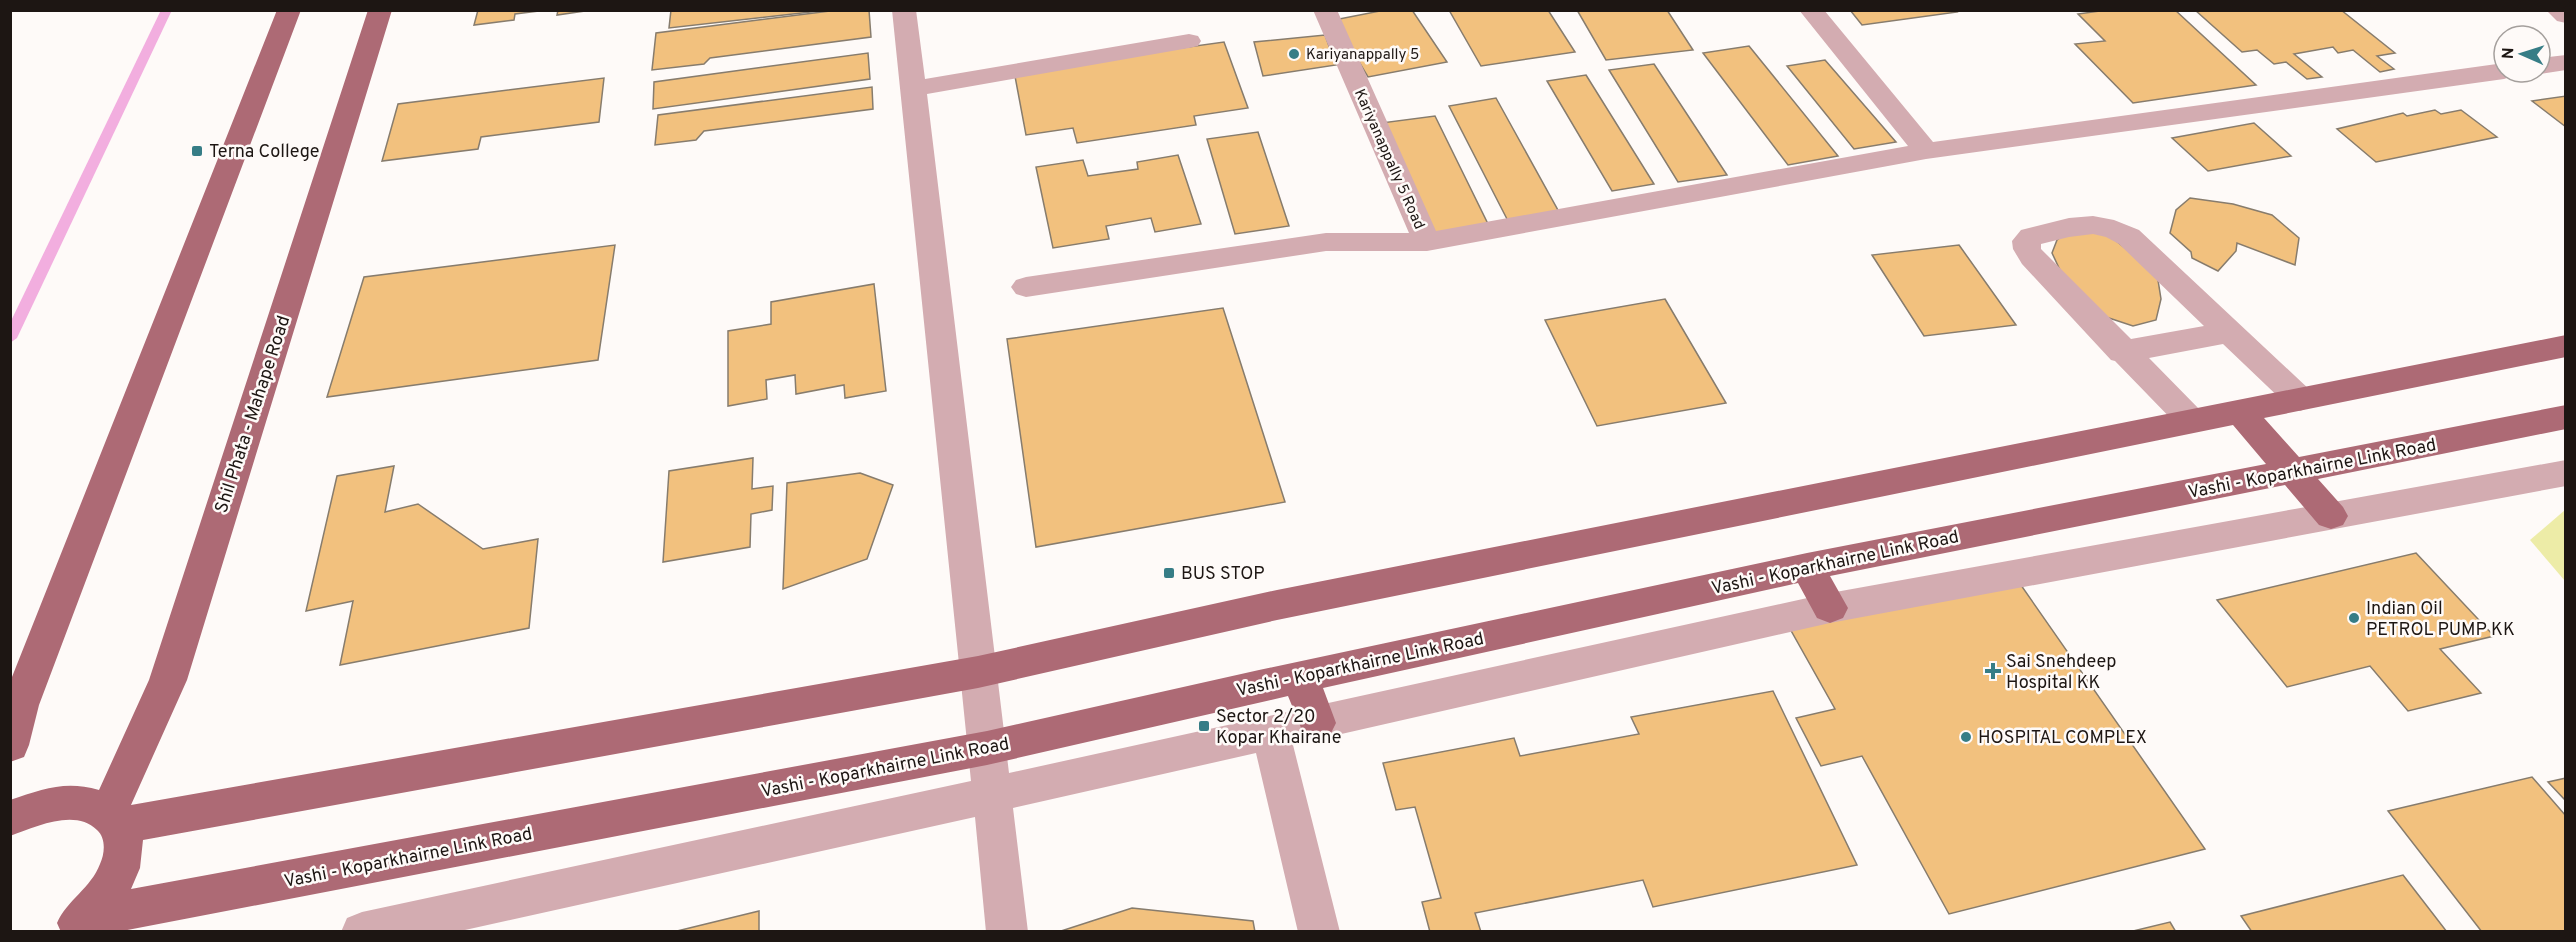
<svg xmlns="http://www.w3.org/2000/svg" width="2576" height="942" font-family="Overpass,sans-serif">
	<style>
		.green { fill: #edeca7 }
		.lines { fill: none; stroke-linecap: round; stroke-linejoin: round }
		.stream { fill: #f2aedf; fill-rule: evenodd }
		.building { fill: #f2c17e; stroke: #877c6d; stroke-width: 1.5 }
		.minor { fill: #d3acb1; fill-rule: evenodd }
		.major { fill: #ad6a75; fill-rule: evenodd }
		.poi-dot { fill: #367d86; stroke: #fefaf8; stroke-width: 2 }
		.labels { text-anchor: middle; stroke-width: 5; stroke-linejoin: round; paint-order: stroke }
		.far-poi-label { font-size: 15px; fill: #1d1613; stroke: #fefaf8; text-anchor: start }
		.far-street-label { font-size: 15px; fill: #1d1613; stroke: #fefaf8 }
		.poi-label { font-size: 18px; fill: #1d1613; stroke: #fefaf8; text-anchor: start }
		.street-label { font-size: 18px; fill: #1d1613; stroke: #fefaf8 }
	</style>
	<rect width="100%" height="100%" fill="#fefaf8"/>
	<path class="green" d="M2565 510V581L2530 540Z"/>
	<g class="lines">
		<path class="stream" d="M161 10H172L17 338 10 343V323Z"/>
	</g>
	<g class="building">
		<path d="M478 10H547L515 14 514 20 474 25Z"/>
		<path d="M558 10H592L557 15Z"/>
		<path d="M671 10H828L669 28Z"/>
		<path d="M838 10H869L871 37 710 58 704 64 652 70 656 33Z"/>
		<path d="M1385 10H1412L1447 62 1368 77 1334 20Z"/>
		<path d="M1449 10H1548L1575 52 1481 66Z"/>
		<path d="M1577 10H1667L1693 50 1606 60Z"/>
		<path d="M1850 10H1955L1957 12 1862 25Z"/>
		<path d="M2107 10H2175L2256 85 2133 103 2075 44 2105 41 2078 14Z"/>
		<path d="M2195 10H2341L2395 53 2377 56 2394 69 2380 72 2353 50 2338 53 2333 47 2294 54 2322 77 2307 79 2286 62 2274 64 2257 50 2242 52Z"/>
		<path d="M1325 35 1336 65 1263 76 1254 42Z"/>
		<path d="M1224 42 1248 108 1194 116 1196 125 1077 143 1073 128 1026 135 1014 71Z"/>
		<path d="M1749 46 1838 156 1788 165 1703 53Z"/>
		<path d="M868 53 870 79 653 109 654 82Z"/>
		<path d="M1825 60 1896 142 1854 149 1787 66Z"/>
		<path d="M1654 64 1727 175 1678 182 1609 70Z"/>
		<path d="M1586 75 1654 184 1612 191 1547 81Z"/>
		<path d="M604 78 599 122 481 137 478 149 382 161 398 104Z"/>
		<path d="M872 87 873 109 704 131 696 140 655 145 658 115Z"/>
		<path d="M2566 96V127L2532 101Z"/>
		<path d="M1496 98 1559 212 1508 221 1449 106Z"/>
		<path d="M2435 110 2441 114 2461 110 2497 137 2376 162 2337 129 2403 113 2407 116Z"/>
		<path d="M1435 116 1489 226 1431 235 1381 123Z"/>
		<path d="M2254 123 2291 156 2208 171 2172 138Z"/>
		<path d="M1258 132 1289 226 1235 234 1207 139Z"/>
		<path d="M1178 155 1201 224 1155 232 1151 218 1106 226 1109 239 1053 248 1036 167 1083 160 1088 176 1138 169 1137 162Z"/>
		<path d="M2190 198 2233 204 2272 215 2299 238 2295 265 2237 243 2236 251 2218 271 2192 258 2191 252 2170 233 2176 210Z"/>
		<path d="M2073 228 2104 231 2157 274 2161 299 2156 320 2133 326 2097 314 2060 270 2052 253 2057 240Z"/>
		<path d="M615 245 598 360 327 397 364 277Z"/>
		<path d="M1959 245 2016 325 1924 336 1872 255Z"/>
		<path d="M874 284 886 391 845 398 844 385 796 394 795 375 766 380 767 399 728 406V331L771 324V302Z"/>
		<path d="M1665 299 1726 403 1597 426 1545 320Z"/>
		<path d="M1223 308 1285 502 1036 547 1007 339Z"/>
		<path d="M753 458 752 489 773 486 772 510 751 514 750 547 663 562 669 471Z"/>
		<path d="M394 466 385 512 418 504 483 549 538 539 529 628 340 665 353 601 306 611 337 476Z"/>
		<path d="M860 473 893 485 867 559 783 589 787 483Z"/>
		<path d="M2416 553 2494 636 2440 649 2481 693 2408 711 2370 666 2287 687 2217 600Z"/>
		<path d="M2016 578 2205 849 1949 914 1862 756 1821 766 1796 718 1835 709 1789 627Z"/>
		<path d="M1773 691 1857 865 1653 907 1643 880 1475 913 1481 932H1430L1422 902 1441 898 1415 807 1396 810 1383 763 1514 738 1520 756 1639 734 1631 717Z"/>
		<path d="M2532 777 2566 816V932H2482L2388 811Z"/>
		<path d="M2566 778V801L2548 782Z"/>
		<path d="M2403 875 2447 932H2252L2241 916Z"/>
		<path d="M1132 908 1253 921 1255 932H1058Z"/>
		<path d="M759 911V932H673Z"/>
		<path d="M2170 922 2176 932H2129Z"/>
	</g>
	<g class="lines">
		<g class="minor">
			<path d="M892 10H916L925 79 1189 34 1198 36 1201 41 1198 46 1189 48 927 94 1009 773 1830 593 2566 460V486L1830 623 1293 745 1340 932H1298L1256 753 1013 808 1028 932H986L975 817 456 932H341L347 918 362 912 971 781Z"/>
			<path d="M1313 10H1337L1436 231 1908 146 1799 10H1824L1933 142 2504 63V72H2516L2513 76 2504 79 1926 159 1427 251H1326L1026 297 1016 294 1011 287 1016 280 1026 277 1326 233H1409Z"/>
			<path d="M2546 10H2566V23L2557 21Z"/>
			<path d="M2566 55V70L2540 74 2534 72H2540V58Z"/>
			<path d="M2093 216 2114 220 2139 230 2311 391 2316 399 2311 407 2300 411 2289 407 2223 344 2149 358 2202 412 2207 420 2202 428 2191 432 2180 428 2115 361 2111 360 2022 264 2013 249 2012 241 2021 230 2069 218ZM2093 234 2106 237 2119 244 2204 326 2131 339 2041 249V244L2069 237Z"/>
		</g>
		<g class="major">
			<path d="M277 10H301L39 705 29 745 24 757 10 762V682Z"/>
			<path d="M368 10H392L187 680 131 805 978 656 1277 590 2566 335V357L2264 418 2299 457 2566 405V429L2318 479 2343 507 2348 516 2343 525 2331 529 2319 525 2285 485 1830 576 1848 608 1843 618 1830 623 1817 618 1798 583 1323 688 1336 723 1330 735 1317 740 1304 735 1288 696 987 765 117 932H61L57 923C67 900 91 888 100 864 105 853 106 838 97 830 75 808 35 827 10 836V800C43 789 65 780 99 790L149 680ZM2233 425 2266 464 1807 553 1259 670 987 731 131 889 140 868 143 840 978 688 1277 620Z"/>
		</g>
	</g>
	<g class="poi-dot">
		<circle cx="1294" cy="54" r="6"/>
		<rect x="191" y="145" width="12" height="12" rx="3"/>
		<rect x="1163" y="567" width="12" height="12" rx="3"/>
		<circle cx="2354" cy="618" r="6"/>
		<path d="M1990 662h6v6h6v6h-6v6h-6v-6h-6v-6h6z"/>
		<rect x="1198" y="720" width="12" height="12" rx="3"/>
		<circle cx="1966" cy="737" r="6"/>
	</g>
	<g class="labels">
		<g class="far-poi-label">
			<text x="1306" y="59">Kariyanappally 5</text>
		</g>
		<g class="far-street-label">
			<text transform="translate(1390 159) rotate(66)" y="5">Kariyanappally 5 Road</text>
		</g>
		<g class="poi-label">
			<text x="209" y="157">Terna College</text>
			<text x="1181" y="579">BUS STOP</text>
			<text x="2366" y="614">Indian Oil<tspan x="2366" dy="21">PETROL PUMP KK</tspan></text>
			<text x="2006" y="667">Sai Snehdeep<tspan x="2006" dy="21">Hospital KK</tspan></text>
			<text x="1216" y="722">Sector 2/20<tspan x="1216" dy="21">Kopar Khairane</tspan></text>
			<text x="1978" y="743">HOSPITAL COMPLEX</text>
		</g>
		<g class="street-label">
			<text transform="translate(252 414) rotate(-72)" y="6">Shil Phata - Mahape Road</text>
			<text transform="translate(2312 468) rotate(-11)" y="6">Vashi - Koparkhairne Link Road</text>
			<text transform="translate(1835 562) rotate(-12)" y="6">Vashi - Koparkhairne Link Road</text>
			<text transform="translate(1360 664) rotate(-12)" y="6">Vashi - Koparkhairne Link Road</text>
			<text transform="translate(885 767) rotate(-11)" y="6">Vashi - Koparkhairne Link Road</text>
			<text transform="translate(408 857) rotate(-11)" y="6">Vashi - Koparkhairne Link Road</text>
		</g>
	</g>
	<rect width="2576" height="942" fill="none" stroke="#1d1613" stroke-width="24"/>
	<g transform="translate(2522 54) rotate(273)"><circle r="28" fill="#fefaf8" stroke="#a49f9c" stroke-width="1.5"/>
	<path d="M0-4.5L10 22L0 15L-10 22Z" fill="#367d86"/>
	<text y="-9" font-size="16" font-weight="bold" text-anchor="middle" fill="#1d1613">N</text>
	</g>
</svg>
